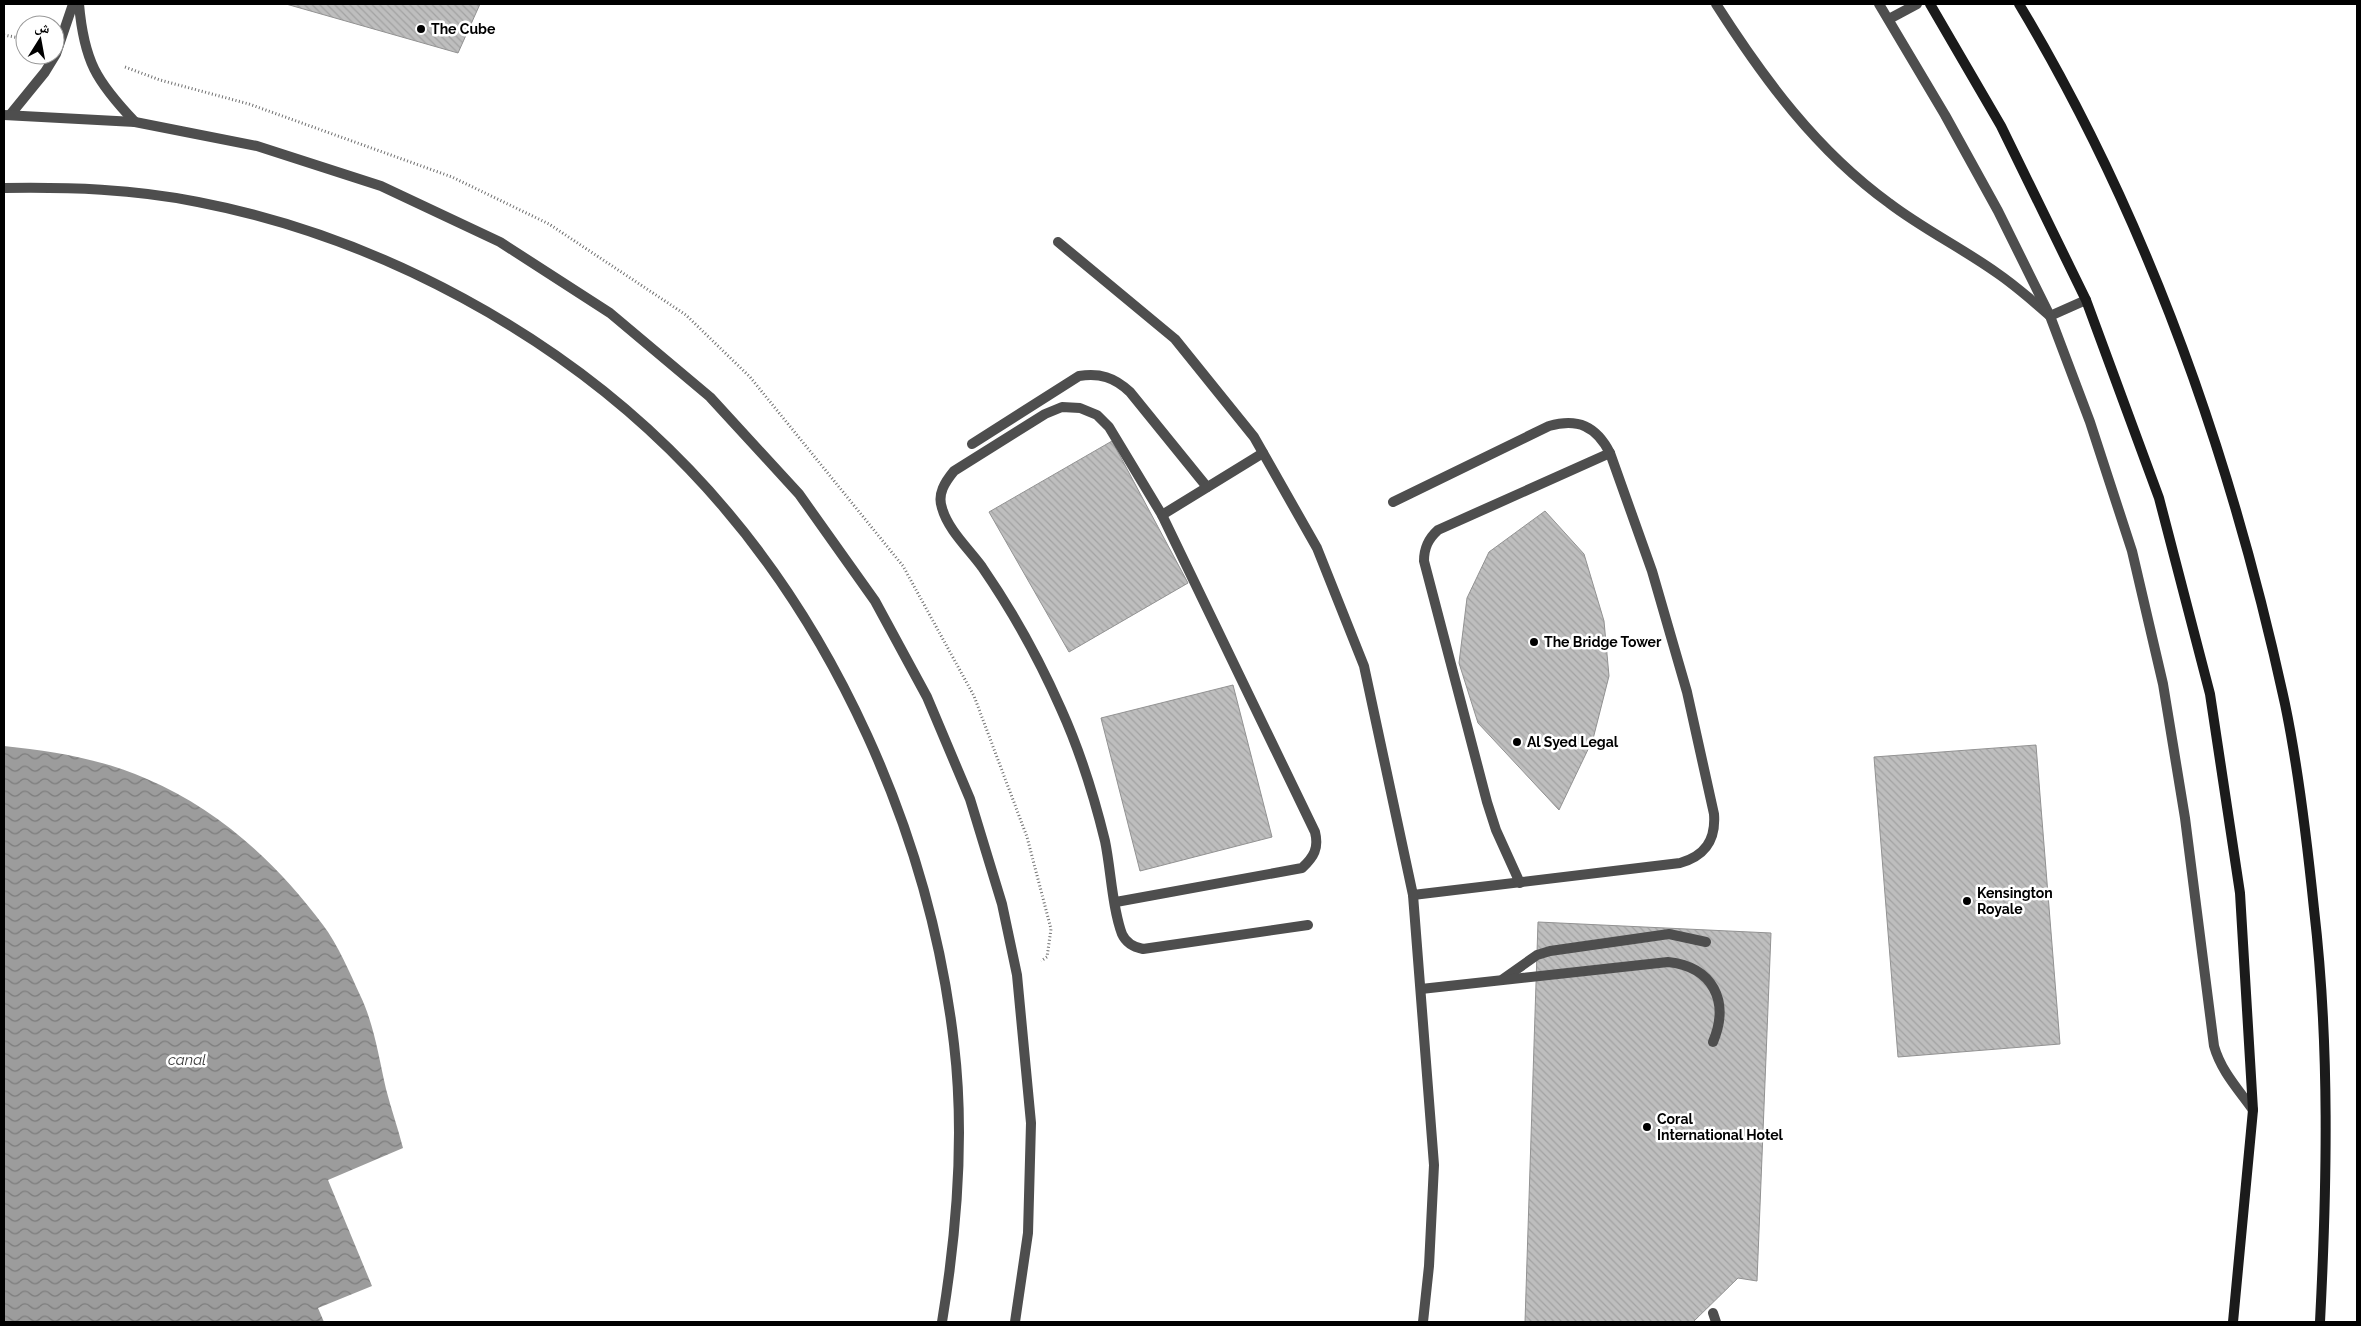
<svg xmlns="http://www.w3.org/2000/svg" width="2361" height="1326" font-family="Raleway,'Noto Naskh Arabic',sans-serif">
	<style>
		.water { fill: url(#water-waves) }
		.building { fill: url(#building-back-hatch); stroke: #929292 }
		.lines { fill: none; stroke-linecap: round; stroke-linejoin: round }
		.path { stroke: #707070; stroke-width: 3; stroke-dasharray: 1 2.5; stroke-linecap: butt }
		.service { stroke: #4e4e4e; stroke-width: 10 }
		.minor { stroke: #4e4e4e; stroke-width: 10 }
		.tertiary { stroke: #4e4e4e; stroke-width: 10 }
		.secondary { stroke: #1b1b1b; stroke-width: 10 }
		.poi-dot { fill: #000; stroke: #fff; stroke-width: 2 }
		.labels { text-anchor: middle; stroke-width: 5; stroke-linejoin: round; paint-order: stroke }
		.poi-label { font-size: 14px; font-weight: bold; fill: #000; stroke: #fff; text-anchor: start }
		.water-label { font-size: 15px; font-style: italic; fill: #3d3d3d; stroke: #fff }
	</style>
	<defs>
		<pattern id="water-waves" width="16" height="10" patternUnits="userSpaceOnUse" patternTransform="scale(1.25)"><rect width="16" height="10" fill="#9c9c9c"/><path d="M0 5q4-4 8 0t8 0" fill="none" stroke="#7d7d7d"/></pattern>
		<pattern id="building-back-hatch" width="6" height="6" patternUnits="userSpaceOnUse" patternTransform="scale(1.25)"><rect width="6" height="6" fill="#bebebe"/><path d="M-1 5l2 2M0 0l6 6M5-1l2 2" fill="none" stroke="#a2a2a2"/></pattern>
	</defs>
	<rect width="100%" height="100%" fill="#fff"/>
	<path class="water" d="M4 746C53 751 102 759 147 779 218 809 277 863 323 925 337 943 350 973 360 995 374 1024 379 1058 386 1089 391 1109 398 1128 403 1148L328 1180 372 1286 318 1308 324 1322H4Z"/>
	<g class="building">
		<path d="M286 4H480L458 53Z"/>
		<path d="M1112 441 1188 583 1069 652 989 512Z"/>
		<path d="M1545 511 1584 554 1604 621 1609 676 1593 739 1559 810 1478 723 1459 663 1467 598 1489 552Z"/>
		<path d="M1233 685 1272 837 1140 871 1101 718Z"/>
		<path d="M2036 745 2060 1044 1898 1057 1874 757Z"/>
		<path d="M1538 922 1771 933 1757 1281 1738 1278 1693 1322H1525Z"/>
	</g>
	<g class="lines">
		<g class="path">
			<path d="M4 35 25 39"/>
			<path d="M125 67 160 80 249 104 452 177 549 224 686 315 750 377 903 566 974 696 1027 837 1051 929 1047 957 1041 961"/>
		</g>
		<g class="service">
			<path d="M79 4C84 61 96 81 135 122"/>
			<path d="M1716 4C1764 79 1816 150 1889 203 1923 229 1962 248 1997 273 2016 286 2033 301 2050 316L2086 300"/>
			<path d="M1879 4 1945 115 1998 211 2050 316 2090 422 2132 551 2163 684 2185 818 2214 1046C2221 1071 2238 1089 2253 1110"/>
			<path d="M1889 19 1917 4"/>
			<path d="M10 115 45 72 56 54 73 4"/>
			<path d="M1393 502 1549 426C1578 418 1596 426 1610 453L1652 571 1687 692 1714 814C1716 840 1705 856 1680 863L1413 895"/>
			<path d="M1520 883 1496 830 1487 802 1424 561C1424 548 1428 539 1438 530L1610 453"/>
			<path d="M1503 979 1537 955 1550 951 1669 934 1706 942"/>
			<path d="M1421 989 1668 962C1713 967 1730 1001 1713 1042"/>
			<path d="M1713 1313 1716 1322"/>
		</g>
		<g class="minor">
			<path d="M1058 242 1175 339 1254 437 1317 548 1364 666 1413 895 1434 1165 1429 1266 1423 1322"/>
			<path d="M972 444 1079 376C1100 373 1114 377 1130 392L1207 487"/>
			<path d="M1162 515 1263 453"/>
			<path d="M1116 902 1302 868C1314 857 1319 848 1315 832L1162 515 1109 427 1097 415 1080 408 1062 407 1045 414 954 471C945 482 937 494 942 508 948 530 969 549 982 567 1013 612 1039 659 1061 709 1080 751 1094 796 1105 841 1111 870 1112 907 1122 934 1126 943 1133 947 1143 949L1308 925"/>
		</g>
		<g class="tertiary">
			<path d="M4 115 135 122 257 146 381 186 500 242 610 313 710 397 799 494 875 601 927 697 970 799 1002 904 1017 975 1031 1123 1028 1233 1015 1322"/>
			<path d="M4 188C69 187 134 189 198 202 379 237 561 335 689 469 835 621 930 836 954 1044 965 1136 957 1231 942 1322"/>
		</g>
		<g class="secondary">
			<path d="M1930 4 2001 126 2086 300 2159 498 2210 694 2240 893 2253 1110 2233 1322"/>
			<path d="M2019 4C2148 219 2232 459 2285 704 2299 771 2307 841 2314 909 2330 1046 2327 1185 2320 1322"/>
		</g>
	</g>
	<g class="poi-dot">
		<circle cx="421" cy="29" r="5"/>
		<circle cx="1534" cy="642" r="5"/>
		<circle cx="1517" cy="742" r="5"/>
		<circle cx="1967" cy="901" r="5"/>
		<circle cx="1647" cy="1127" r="5"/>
	</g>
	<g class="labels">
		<g class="poi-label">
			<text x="431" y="34">The Cube</text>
			<text x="1544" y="647">The Bridge Tower</text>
			<text x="1527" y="747">Al Syed Legal</text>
			<text x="1977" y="898">Kensington<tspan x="1977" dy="16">Royale</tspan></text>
			<text x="1657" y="1124">Coral<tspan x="1657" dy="16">International Hotel</tspan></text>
		</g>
		<g class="water-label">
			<text x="187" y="1065">canal</text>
		</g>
	</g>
	<rect width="2361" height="1326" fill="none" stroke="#000000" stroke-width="10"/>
	<g transform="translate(40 40) rotate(11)"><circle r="24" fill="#ffffff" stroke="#999999"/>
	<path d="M0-4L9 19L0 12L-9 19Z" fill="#000000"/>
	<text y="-8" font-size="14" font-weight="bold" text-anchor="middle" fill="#000000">ش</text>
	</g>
</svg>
